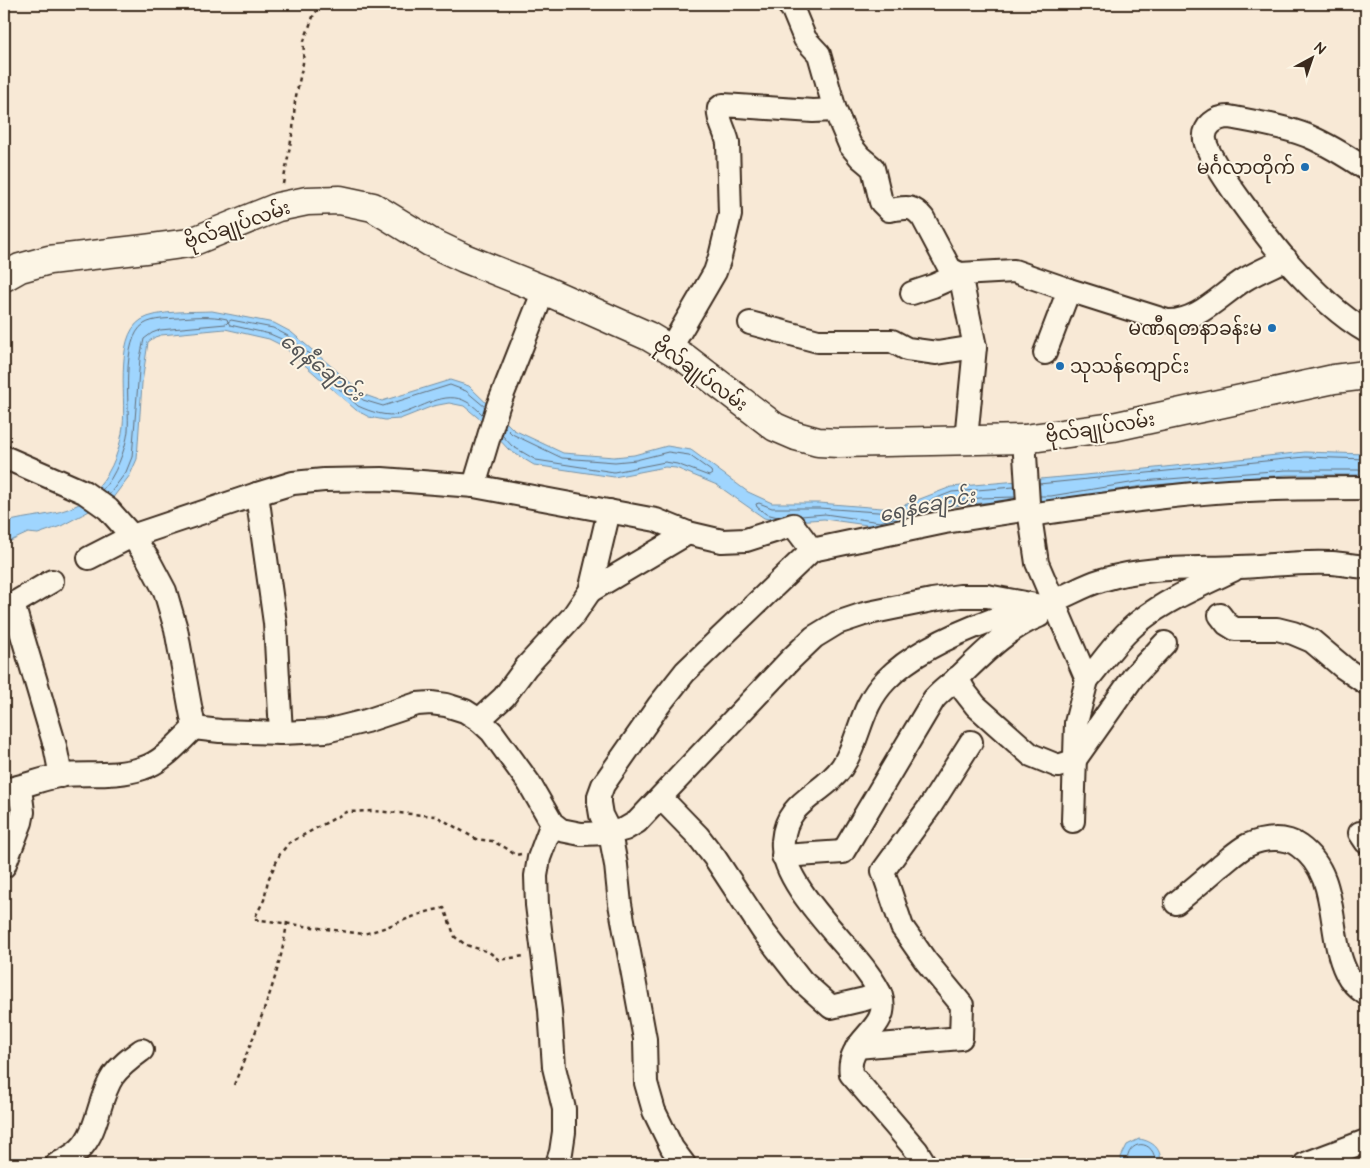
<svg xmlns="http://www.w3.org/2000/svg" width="1370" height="1168" font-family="'Architects Daughter','Noto Sans Myanmar',sans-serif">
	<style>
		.water { fill: #9fd5fe; stroke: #7791a4 }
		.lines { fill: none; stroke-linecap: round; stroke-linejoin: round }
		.shore { stroke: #636e78; stroke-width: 1 }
		.minor-casing { stroke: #3b2a1e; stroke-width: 26 }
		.major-casing { stroke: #3b2a1e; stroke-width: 31 }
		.path { stroke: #3b2a1e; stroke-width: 2.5; stroke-dasharray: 4 4; stroke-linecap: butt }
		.minor { stroke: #fcf5e5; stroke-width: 22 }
		.major { stroke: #fcf5e5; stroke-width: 28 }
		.poi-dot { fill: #1f6fb2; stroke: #fcf5e5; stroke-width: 2 }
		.labels { text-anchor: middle; stroke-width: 4; stroke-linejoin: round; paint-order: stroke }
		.poi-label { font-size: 19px; fill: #3b2a1e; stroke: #fcf5e5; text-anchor: end }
		.street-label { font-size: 19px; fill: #3b2a1e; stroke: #fcf5e5 }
		.water-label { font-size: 20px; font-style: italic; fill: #545556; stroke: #fcf5e5 }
	</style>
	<rect width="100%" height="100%" fill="#f8e9d6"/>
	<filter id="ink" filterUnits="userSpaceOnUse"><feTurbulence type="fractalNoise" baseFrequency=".02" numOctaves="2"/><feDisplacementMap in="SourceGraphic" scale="10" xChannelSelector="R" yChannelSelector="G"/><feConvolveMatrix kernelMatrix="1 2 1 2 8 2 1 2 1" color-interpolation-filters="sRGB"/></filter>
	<g filter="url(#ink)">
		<g class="water">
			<path d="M212 311 274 323 291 332 365 395 382 401 450 380 469 386 514 430 563 453 614 457 634 455 667 446 691 450 748 492 772 503H819L894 509 951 487 1118 472 1305 452 1366 454V475H1286L1142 486 1052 501 981 503 945 507 881 527 824 519 780 522 764 518 717 485 676 468 665 467 614 477 534 465 509 450 482 421 464 406 449 403 433 406 400 419 385 420 369 417 356 410 283 346 269 339 225 329 161 335 155 337 148 342 142 383 137 459 130 475 112 499 61 526 38 534 28 533 4 544V523C28 515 54 517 77 505 83 503 87 497 92 493 109 477 118 456 122 433 128 404 113 338 141 320 157 310 193 312 212 311Z"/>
			<path d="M1139 1139C1153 1141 1163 1150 1160 1164H1122L1121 1157 1127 1145Z"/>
		</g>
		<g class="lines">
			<g class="shore">
				<path d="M482 414C478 410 473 405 467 402 445 389 421 409 400 414 386 417 371 412 358 406L286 341 270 334 230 325 228 322 231 320 273 328 288 336 363 400 383 406 450 385 466 391 485 407"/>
				<path d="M502 435 512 446 536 460 614 472 665 462 677 464 709 476 712 474 711 471 689 455 668 452 636 460 615 462 562 458 512 434 505 427"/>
				<path d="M1039 484 1305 457 1366 459"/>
				<path d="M1014 487 952 492 919 505 917 507 920 509 944 502 980 498 1015 497"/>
				<path d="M102 490C115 478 126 448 128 431 130 405 120 340 144 324 154 318 167 319 178 318 194 317 210 315 227 319L228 322 226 324 160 330 152 333 144 339 140 358 132 457 126 472 109 495"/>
				<path d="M1040 496H1051L1142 481 1286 470H1366"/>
				<path d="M778 517 766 514 757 507 756 504 759 503 772 508H819L892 513 894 516 893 518 880 522 825 514 801 516"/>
				<path d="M1127 1164C1126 1137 1157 1139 1155 1164"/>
			</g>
			<g class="minor-casing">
				<g id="minor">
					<path d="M788 4 793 10 805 39 819 54 835 110 850 145 860 157 873 168 881 202 889 210C905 208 912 204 923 218L950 269 960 274 975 347 966 439"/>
					<path d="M1366 169C1348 157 1329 145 1308 136 1283 126 1255 122 1229 117 1216 117 1203 126 1205 140 1208 162 1270 241 1286 260 1309 286 1336 314 1366 331"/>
					<path d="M912 293 933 286 960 274 1014 271 1069 290 1167 321C1198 322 1219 296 1244 280 1257 272 1272 266 1286 259"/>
					<path d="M750 323 818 341H892L907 349 937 353 975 347"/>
					<path d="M670 349 715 272 720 257 730 215 728 143C726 132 717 119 719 108L723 105 813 111 835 110"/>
					<path d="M1045 353 1069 290"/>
					<path d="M1024 439 1028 503 1037 563 1087 680 1076 723 1073 821"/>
					<path d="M4 457 84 492 108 509 132 536 148 559 165 591 176 629 194 728 220 731 281 733 326 731 366 721 417 704 431 703 446 705 465 711 479 720 492 732 529 783 552 823 561 830 581 834 610 833 625 829 637 822 792 658 814 637 837 623 864 614 932 600 960 596H987L1041 606"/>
					<path d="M474 486 498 406 544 290"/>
					<path d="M257 494 275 623 281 733"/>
					<path d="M1030 515C1091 506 1153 497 1215 492 1265 488 1316 488 1366 488"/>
					<path d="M89 558 132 536 257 494 293 483 324 480 382 479 474 486 656 520 688 533 722 541 746 540 793 525 812 550"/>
					<path d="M52 581 13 604 55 746 61 776"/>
					<path d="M590 591 688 533"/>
					<path d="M1220 615 1227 624 1235 629H1277L1293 633 1312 641 1344 668 1366 683"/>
					<path d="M957 678 965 692 976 706 1031 755 1058 766 1074 761 1134 676 1165 643"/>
					<path d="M1087 680C1104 660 1120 636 1141 620 1168 599 1202 585 1233 570"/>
					<path d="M479 720 504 697 526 667 573 616 590 591 609 511"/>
					<path d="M4 790C24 787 43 778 63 775 89 773 117 777 143 768 163 762 179 742 194 728"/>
					<path d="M661 798 698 836 715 858 763 931 802 981 831 1007 865 999 880 993"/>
					<path d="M552 823 539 858 536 876 537 905 550 1010 554 1067 564 1109V1132L561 1152 557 1164"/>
					<path d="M1360 833 1366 842"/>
					<path d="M783 856 843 852 934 699C942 690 951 684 960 676 984 653 1008 628 1039 616"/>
					<path d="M4 866 21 822 23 812 20 788"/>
					<path d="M1176 903C1191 891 1206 878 1220 866 1229 859 1238 850 1248 845 1263 838 1286 836 1299 846 1341 876 1326 931 1346 972 1351 982 1357 988 1366 994"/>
					<path d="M857 1047 961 1038 962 1005 925 960 902 927 883 871 931 805 971 742"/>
					<path d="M57 1164C65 1160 73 1156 80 1149 99 1130 98 1098 113 1076 121 1065 131 1058 142 1050"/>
					<path d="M684 1164 672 1148 654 1111 646 1083 645 1039 620 904 616 865 610 833 601 815 599 803V796L603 785 659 705 685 672 812 550 945 522 1029 509"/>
					<path d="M925 1164 917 1151 851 1074C845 1039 892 1030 881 996 878 987 872 979 866 971 843 939 779 881 783 841 786 800 822 796 842 767 861 738 859 708 886 680 913 652 956 633 992 620 1007 614 1024 611 1039 606 1061 600 1081 586 1102 580 1147 566 1193 569 1239 567 1270 566 1301 561 1332 563 1343 564 1355 566 1366 567"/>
					<path d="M1305 1164 1366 1141"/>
				</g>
			</g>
			<g class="major-casing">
				<path id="major" d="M4 277 20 268 49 260 145 249 189 243 278 207 307 201 340 200 373 207 430 242 464 258 544 290 648 336 685 358 775 427 796 436 818 442 839 443 1024 439 1113 427 1334 379 1366 375"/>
			</g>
			<g class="path">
				<path d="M283 184 293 130 295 101 303 63 304 41 314 14 323 4"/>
				<path d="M521 854 515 855 506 848 492 841 476 839 436 816 373 811 346 812 289 843 280 854 268 880 264 900 254 919 363 934C391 928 417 912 444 908L455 937 466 945 489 952 499 960 524 956"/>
				<path d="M234 1085C255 1032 280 979 287 922"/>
			</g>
			<use href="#minor" class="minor"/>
			<use href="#major" class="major"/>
		</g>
	</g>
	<g class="poi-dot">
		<circle cx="1305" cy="167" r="5"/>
		<circle cx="1272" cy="328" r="5"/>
		<circle cx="1060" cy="366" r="5"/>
	</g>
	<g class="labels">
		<g class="poi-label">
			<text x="1295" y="174">မင်္ဂလာတိုက်</text>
			<text x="1262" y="335">မဏီရတနာခန်းမ</text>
			<text x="1070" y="373" text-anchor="start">သုသန်ကျောင်း</text>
		</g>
		<g class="street-label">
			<text transform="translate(237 224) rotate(-19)" y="7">ဗိုလ်‌ချုပ်‌လမ်း</text>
			<text transform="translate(701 374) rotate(36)" y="7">ဗိုလ်‌ချုပ်‌လမ်း</text>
			<text transform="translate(1100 427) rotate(-9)" y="7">ဗိုလ်‌ချုပ်‌လမ်း</text>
		</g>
		<g class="water-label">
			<text transform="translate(322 367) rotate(37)" y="7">ရေနီချောင်း</text>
			<text transform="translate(927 505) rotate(-12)" y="7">ရေနီချောင်း</text>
		</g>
	</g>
	<rect width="1370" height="1168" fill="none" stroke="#fcf5e5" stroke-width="20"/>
	<rect x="10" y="10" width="1350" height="1148" fill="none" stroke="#3b2a1e" stroke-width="2" filter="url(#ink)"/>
	<g transform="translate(1312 58) rotate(40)" stroke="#fcf5e5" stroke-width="4" paint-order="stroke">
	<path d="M0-4L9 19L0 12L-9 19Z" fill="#3b2a1e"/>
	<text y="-8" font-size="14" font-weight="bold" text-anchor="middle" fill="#3b2a1e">N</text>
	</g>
</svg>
